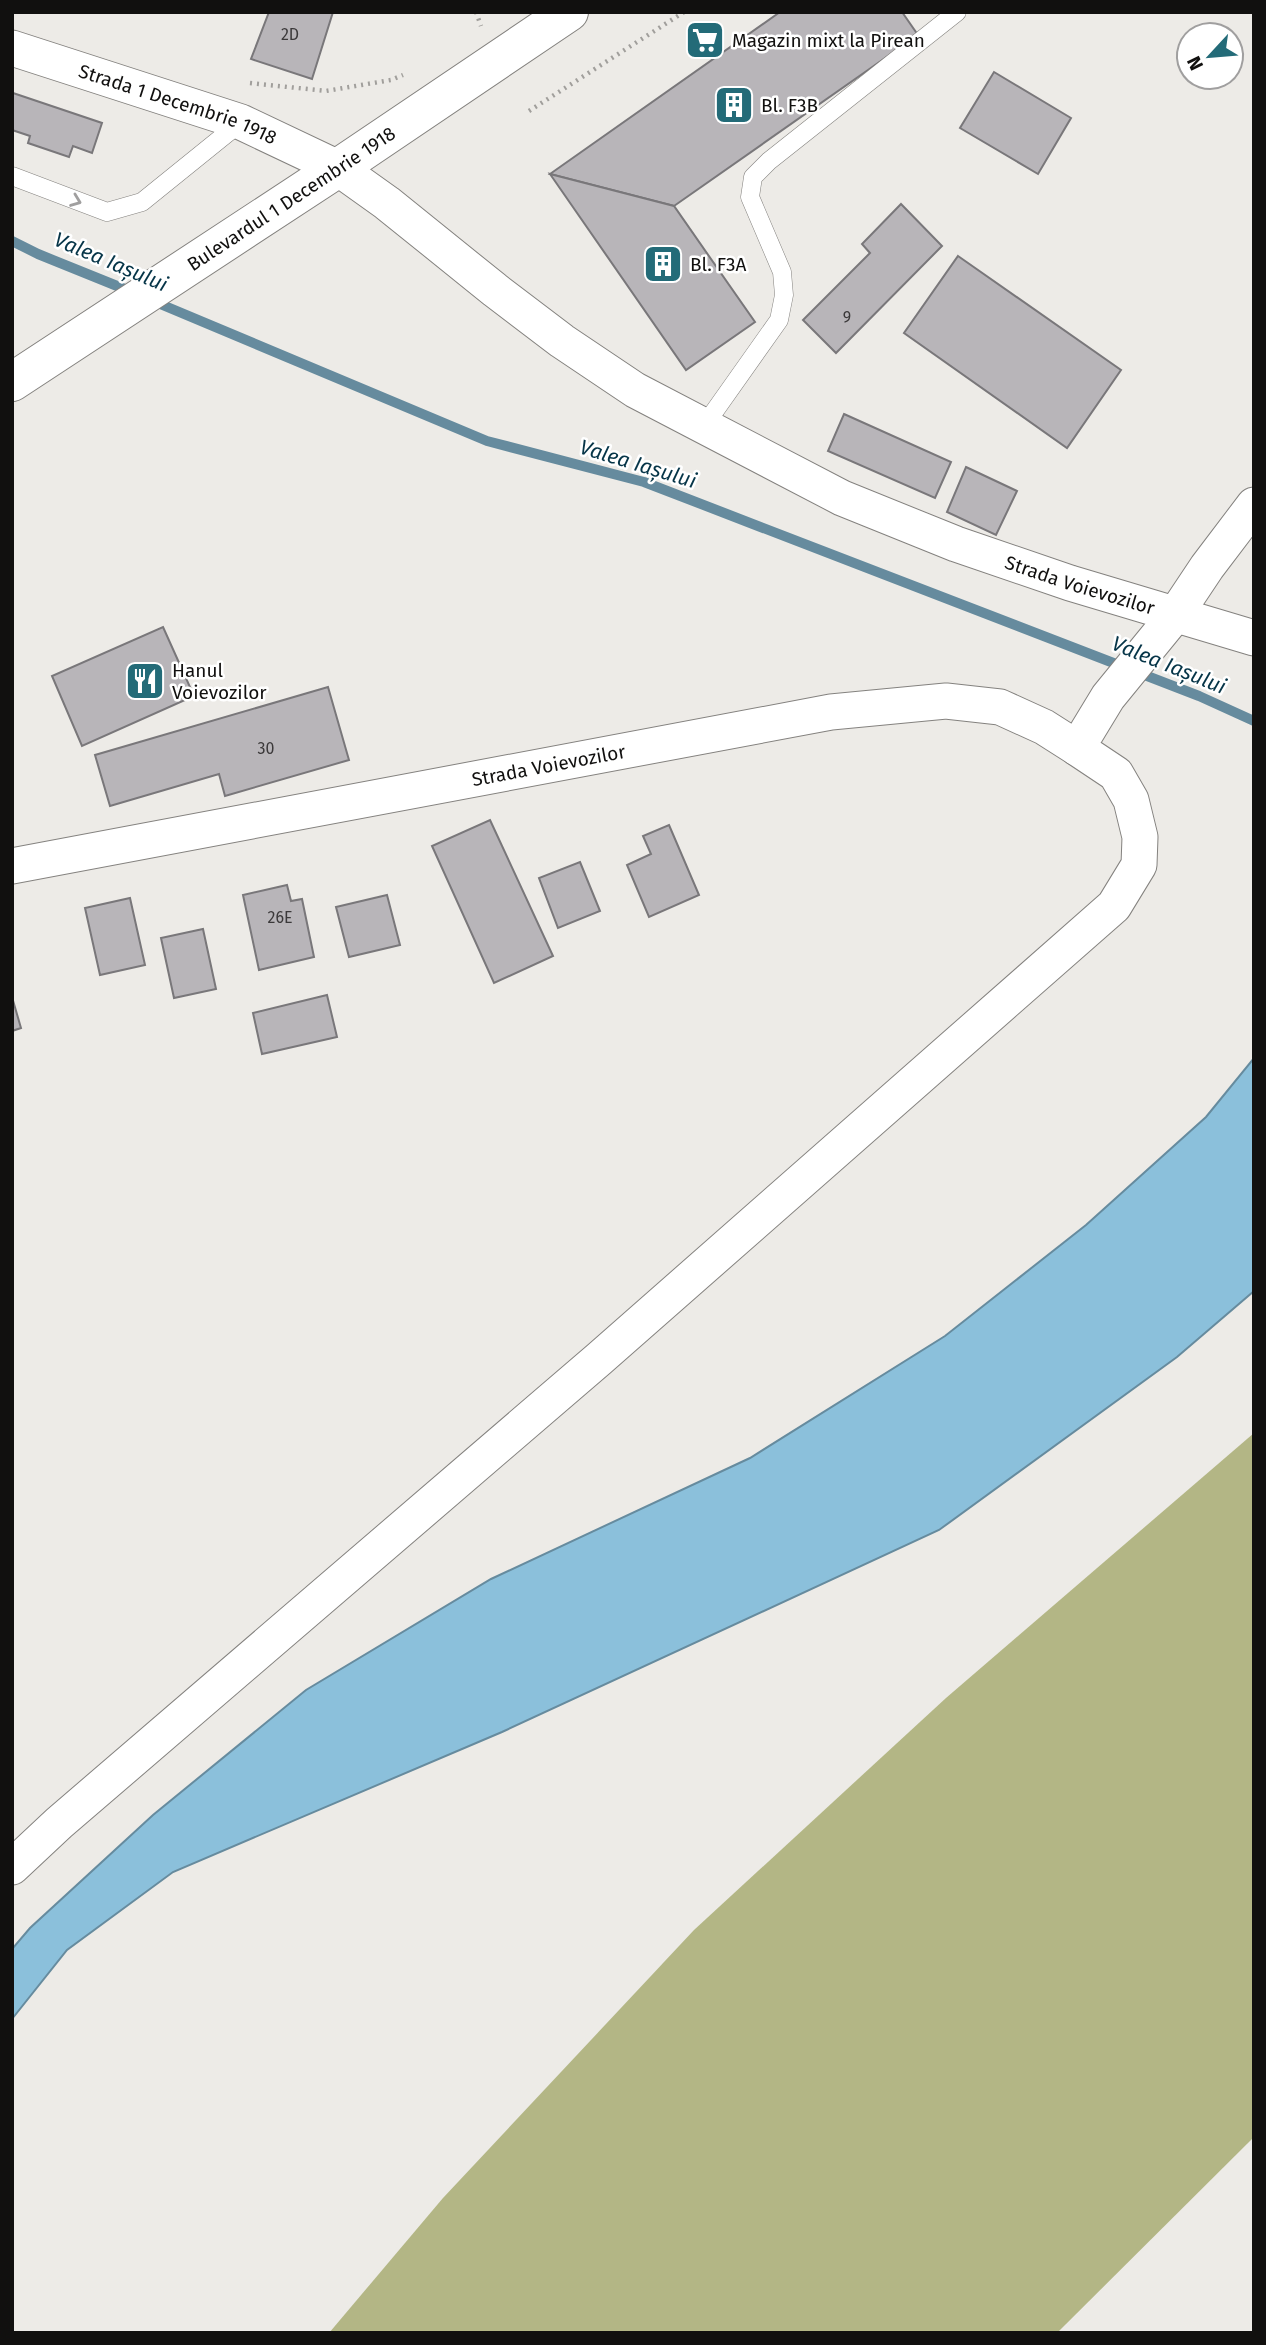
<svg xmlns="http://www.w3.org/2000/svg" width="1266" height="2345" font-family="'Fira Sans',sans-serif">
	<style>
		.forest { fill: #b3b685 }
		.water { fill: #8bc0db; stroke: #668b9e; stroke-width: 2 }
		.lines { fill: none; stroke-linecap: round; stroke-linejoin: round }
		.stream { stroke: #668b9e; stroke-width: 10 }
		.building { fill: #b8b5b9; stroke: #79777a; stroke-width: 2 }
		.lane-casing { stroke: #84827f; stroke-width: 19 }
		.street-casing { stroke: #84827f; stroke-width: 37 }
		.primary-casing { stroke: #84827f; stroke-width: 40 }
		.path { stroke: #a19f9c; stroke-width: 4.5; stroke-dasharray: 2 5; stroke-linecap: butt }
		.lane { stroke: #fff; stroke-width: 18 }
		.street { stroke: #fff; stroke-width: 35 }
		.primary { stroke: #fff; stroke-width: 38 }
		.oneway { stroke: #a09f9f }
		.labels { text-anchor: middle; stroke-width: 5; stroke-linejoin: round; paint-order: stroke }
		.number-label { font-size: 16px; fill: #3b393a }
		.poi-label { font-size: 19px; fill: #11100f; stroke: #fff; text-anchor: start }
		.street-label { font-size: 19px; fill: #11100f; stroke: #fff }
		.water-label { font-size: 21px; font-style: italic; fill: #063548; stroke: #fff }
	</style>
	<rect width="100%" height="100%" fill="#edebe7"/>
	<path class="forest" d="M1254 1433V2137L1057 2333H329L443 2198 694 1930 946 1698Z"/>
	<path class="water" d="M1254 1058V1291L1177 1357 939 1530 502 1732 173 1872 67 1950 12 2019V1949L30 1928 153 1815 306 1690 491 1579 750 1458 945 1336 1086 1225 1206 1117Z"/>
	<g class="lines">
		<g class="stream">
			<path d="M12 241 38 254 132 292"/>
			<path d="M153 301 487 441 644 482 1199 696 1254 721"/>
		</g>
	</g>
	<g class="building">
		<path d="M269 12H333L312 79 251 59Z"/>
		<path d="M780 12H902L918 35 674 206 550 174Z"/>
		<path d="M994 72 1071 118 1038 174 960 128Z"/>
		<path d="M13 93 102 123 92 153 73 146 69 157 28 143 30 136 12 130Z"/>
		<path d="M550 174 674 206 755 322 686 370Z"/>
		<path d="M901 204 942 246 836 353 803 320 870 253 862 244Z"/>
		<path d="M958 256 1121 370 1067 448 904 333Z"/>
		<path d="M844 414 951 462 935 498 828 451Z"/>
		<path d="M966 467 1017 491 996 535 947 512Z"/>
		<path d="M163 627 194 696 82 746 52 676Z"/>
		<path d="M328 687 349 760 225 796 219 774 110 806 95 755Z"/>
		<path d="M490 820 553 956 494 983 432 846Z"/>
		<path d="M669 825 699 895 649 917 627 865 651 854 643 836Z"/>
		<path d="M580 862 600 911 558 928 539 878Z"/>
		<path d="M287 885 291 901 302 899 314 957 259 970 243 895Z"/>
		<path d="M387 895 400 945 349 957 336 907Z"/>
		<path d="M130 898 145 965 100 975 85 908Z"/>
		<path d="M203 929 216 989 174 998 161 938Z"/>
		<path d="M327 995 337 1037 262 1054 253 1013Z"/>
		<path d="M12 997 21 1028 12 1031Z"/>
	</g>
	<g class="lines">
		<g class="lane-casing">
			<g id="lane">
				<path d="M12 176 107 212 142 202 241 122"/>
				<path d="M704 426 779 320 784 295 782 272 750 197 753 177 769 161 957 12"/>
			</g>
		</g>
		<g class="street-casing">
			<g id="street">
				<path id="s1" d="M12 48 241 122 338 168 387 203 495 290 562 341 635 390 842 498 956 544 1070 583 1254 638"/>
				<path id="s2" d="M12 866 831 712 946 701 1000 707 1044 727 1077 748"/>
				<path d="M12 1867 59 1823 599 1359 1114 906 1139 865 1140 837 1131 800 1116 774 1077 748 1108 697 1175 615 1207 567 1254 505"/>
			</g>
		</g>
		<g class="primary-casing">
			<g id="primary">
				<path id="s3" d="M12 382 338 168 569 12"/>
			</g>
		</g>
		<g class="path">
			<path d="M476 12 481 26"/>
			<path d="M250 83 326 91 391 80 403 75"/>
			<path d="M529 111 684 12"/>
		</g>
		<use href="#lane" class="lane"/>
		<use href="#street" class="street"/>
		<use href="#primary" class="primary"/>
	</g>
	<defs><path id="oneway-chevron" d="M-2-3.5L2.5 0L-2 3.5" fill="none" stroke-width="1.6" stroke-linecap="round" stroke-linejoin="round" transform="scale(1.75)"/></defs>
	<use class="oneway" href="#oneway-chevron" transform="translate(76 201) rotate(21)"/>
	<defs>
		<g id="supermarket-square" transform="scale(2.0125)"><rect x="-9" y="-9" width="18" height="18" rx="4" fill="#236b78" stroke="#fff"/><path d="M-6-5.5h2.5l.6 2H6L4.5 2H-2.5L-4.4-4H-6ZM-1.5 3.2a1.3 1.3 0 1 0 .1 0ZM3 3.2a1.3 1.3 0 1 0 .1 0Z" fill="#fff"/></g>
		<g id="building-square" transform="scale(2.0125)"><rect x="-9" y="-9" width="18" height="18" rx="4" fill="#236b78" stroke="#fff"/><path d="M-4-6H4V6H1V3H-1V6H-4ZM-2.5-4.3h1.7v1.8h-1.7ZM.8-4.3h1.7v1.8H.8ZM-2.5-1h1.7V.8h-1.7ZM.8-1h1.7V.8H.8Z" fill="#fff"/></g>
		<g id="restaurant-square" transform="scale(2.0125)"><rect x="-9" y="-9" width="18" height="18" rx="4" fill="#236b78" stroke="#fff"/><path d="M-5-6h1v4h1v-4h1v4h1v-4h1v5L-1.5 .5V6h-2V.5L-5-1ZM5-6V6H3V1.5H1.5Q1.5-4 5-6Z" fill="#fff"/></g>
	</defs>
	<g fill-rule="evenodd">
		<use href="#supermarket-square" x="705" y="40"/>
		<use href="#building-square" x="734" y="105"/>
		<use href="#building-square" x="663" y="264"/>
		<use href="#restaurant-square" x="145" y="681"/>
	</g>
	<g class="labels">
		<g class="number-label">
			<text x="290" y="40">2D</text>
			<text x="847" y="323">9</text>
			<text x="266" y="754">30</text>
			<text x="280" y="923">26E</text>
		</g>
		<g class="poi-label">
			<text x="732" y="47">Magazin mixt la Pirean</text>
			<text x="761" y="112">Bl. F3B</text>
			<text x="690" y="271">Bl. F3A</text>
			<text x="172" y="677">Hanul<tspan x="172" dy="22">Voievozilor</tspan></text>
		</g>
		<g class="street-label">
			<text dy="7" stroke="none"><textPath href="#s1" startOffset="175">Strada 1 Decembrie 1918</textPath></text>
			<text dy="7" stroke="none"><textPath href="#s3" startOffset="334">Bulevardul 1 Decembrie 1918</textPath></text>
			<text dy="7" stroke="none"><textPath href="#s1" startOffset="1206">Strada Voievozilor</textPath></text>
			<text dy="7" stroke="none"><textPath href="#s2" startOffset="546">Strada Voievozilor</textPath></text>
		</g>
		<g class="water-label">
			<text transform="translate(111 262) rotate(23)" y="7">Valea Iașului</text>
			<text transform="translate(638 464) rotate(17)" y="7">Valea Iașului</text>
			<text transform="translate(1169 665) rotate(22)" y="7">Valea Iașului</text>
		</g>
	</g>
	<rect width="1266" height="2345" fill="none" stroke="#11100f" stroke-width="28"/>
	<g transform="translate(1210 56) rotate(244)"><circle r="33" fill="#ffffff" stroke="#a09f9f" stroke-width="2"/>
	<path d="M0-5L12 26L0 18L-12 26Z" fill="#236b78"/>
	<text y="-10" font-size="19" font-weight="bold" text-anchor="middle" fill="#11100f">N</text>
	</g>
</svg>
